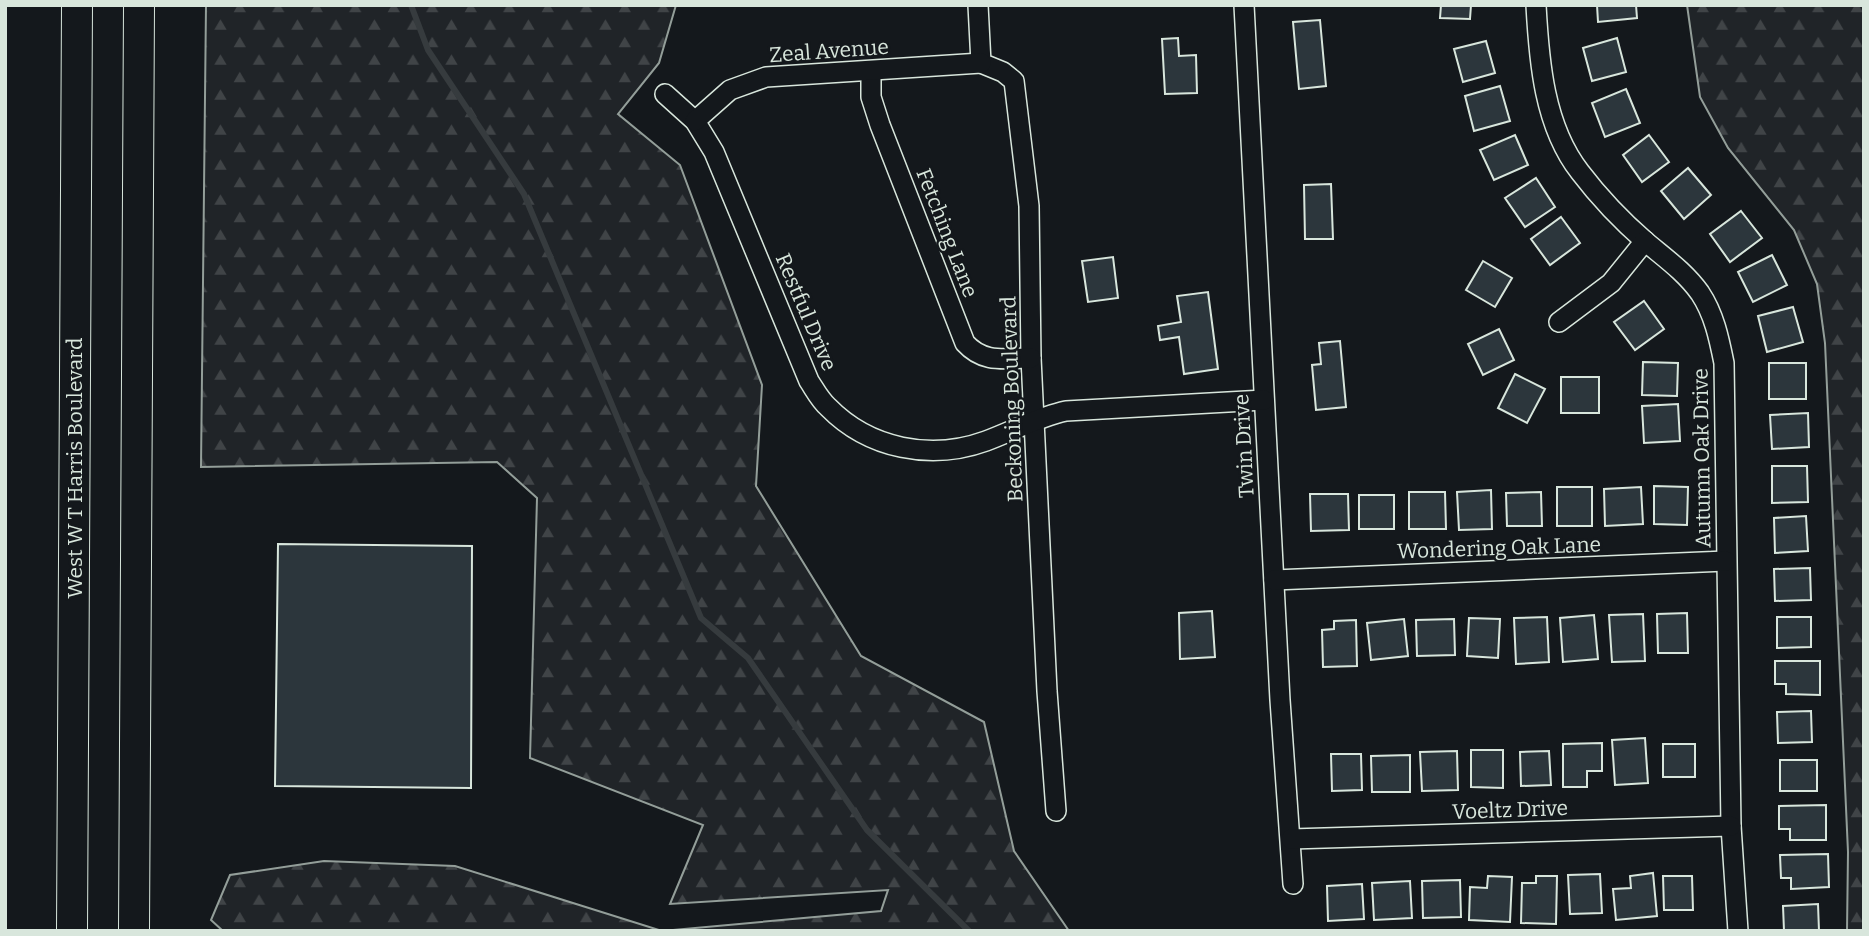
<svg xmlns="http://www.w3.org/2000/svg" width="1869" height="936" font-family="Bitter,serif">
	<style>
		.forest { fill: url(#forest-firs); stroke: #939e99; stroke-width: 2 }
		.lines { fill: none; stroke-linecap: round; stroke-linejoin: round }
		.stream { stroke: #363b3e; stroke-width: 6 }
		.building { fill: #2c363c; stroke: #d8e6dc; stroke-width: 2 }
		.minor-casing { stroke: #d8e6dc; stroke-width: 22 }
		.primary-casing { stroke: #d8e6dc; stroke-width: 32 }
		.minor { stroke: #14181c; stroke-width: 19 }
		.primary { stroke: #14181c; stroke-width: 30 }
		.labels { text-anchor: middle; stroke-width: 5; stroke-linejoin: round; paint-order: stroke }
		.street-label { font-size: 21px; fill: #d8e6dc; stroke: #14181c }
	</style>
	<defs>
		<pattern id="forest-firs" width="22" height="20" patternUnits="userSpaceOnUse" patternTransform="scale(1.75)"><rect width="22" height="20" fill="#202428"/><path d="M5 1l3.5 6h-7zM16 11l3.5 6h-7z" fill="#404447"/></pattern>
	</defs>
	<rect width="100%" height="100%" fill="#14181c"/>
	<g class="forest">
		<path d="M206 5H676L659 63 618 114 680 165 762 385 756 486 861 656 984 722 1014 851 1069 931H223L211 920 230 875 324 861 455 866 662 931 881 911 888 890 670 904 703 825 530 758 537 498 497 462 201 467Z"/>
		<path d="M1687 5H1864V931H1847L1848 852 1825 343 1817 284 1794 230 1728 148 1700 97Z"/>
	</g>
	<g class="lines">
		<path class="stream" d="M411 5 428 50 524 194 701 618 748 658 867 830 969 931"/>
	</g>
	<g class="building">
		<path d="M1441 5H1471L1470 19 1440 18Z"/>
		<path d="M1597 5H1636L1637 18 1598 22Z"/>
		<path d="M1320 20 1326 86 1299 89 1293 22Z"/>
		<path d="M1178 38 1179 56 1196 55 1197 93 1165 94 1162 39Z"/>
		<path d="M1617 38 1626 72 1592 81 1583 48Z"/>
		<path d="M1486 41 1495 73 1463 82 1454 49Z"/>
		<path d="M1500 86 1510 121 1474 131 1465 96Z"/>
		<path d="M1626 89 1640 123 1605 137 1592 103Z"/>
		<path d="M1515 135 1528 165 1494 180 1480 150Z"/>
		<path d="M1649 135 1669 162 1642 182 1623 155Z"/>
		<path d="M1688 168 1711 195 1684 219 1661 191Z"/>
		<path d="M1536 178 1555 207 1525 227 1505 198Z"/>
		<path d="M1331 184 1333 239H1305L1304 185Z"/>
		<path d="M1741 211 1762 238 1730 262 1710 234Z"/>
		<path d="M1561 217 1580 243 1550 265 1531 239Z"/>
		<path d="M1772 255 1787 285 1753 302 1738 272Z"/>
		<path d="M1113 257 1118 298 1088 302 1082 261Z"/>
		<path d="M1483 261 1512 278 1495 307 1466 290Z"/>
		<path d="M1208 292 1218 369 1184 374 1179 337 1160 340 1158 326 1181 322 1177 296Z"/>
		<path d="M1644 301 1664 329 1635 350 1614 322Z"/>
		<path d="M1793 307 1803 342 1767 352 1758 316Z"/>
		<path d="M1499 329 1514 360 1483 375 1468 344Z"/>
		<path d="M1340 341 1346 407 1316 410 1312 365 1321 364 1319 343Z"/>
		<path d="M1643 362 1678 363 1677 396 1642 395Z"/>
		<rect x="1769" y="363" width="37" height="36"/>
		<path d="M1515 374 1545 389 1527 423 1498 408Z"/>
		<rect x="1561" y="377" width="38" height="36"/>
		<path d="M1678 404 1680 441 1644 443 1642 406Z"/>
		<path d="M1808 413 1809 447 1772 449 1770 415Z"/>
		<path d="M1772 466H1807L1808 502 1772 503Z"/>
		<path d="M1654 486 1688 487 1687 525 1654 524Z"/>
		<rect x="1557" y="487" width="35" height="39"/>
		<path d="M1641 487 1643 524 1605 526 1604 489Z"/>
		<path d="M1491 490 1492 529 1459 530 1457 492Z"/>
		<path d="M1409 492H1445L1446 529H1409Z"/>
		<path d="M1541 492 1542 526H1507L1506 493Z"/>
		<path d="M1310 494H1348L1349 530 1311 531Z"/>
		<rect x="1359" y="495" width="35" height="34"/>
		<path d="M1806 516 1808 551 1775 553 1774 518Z"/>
		<path d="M278 544 472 546 471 788 275 786Z"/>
		<path d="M1810 568 1811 600 1775 601 1774 569Z"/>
		<path d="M1212 611 1215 657 1180 659 1179 613Z"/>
		<path d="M1687 613 1688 653H1658L1657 614Z"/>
		<path d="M1643 614 1645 661 1612 662 1609 615Z"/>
		<path d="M1594 615 1598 659 1563 662 1560 618Z"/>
		<path d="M1547 617 1549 662 1516 664 1514 618Z"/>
		<path d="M1777 617H1811V647L1777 648Z"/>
		<path d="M1469 618 1500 619 1498 658 1467 656Z"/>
		<path d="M1404 619 1408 656 1371 660 1367 623Z"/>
		<path d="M1454 619 1455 655 1417 656 1416 620Z"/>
		<path d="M1356 620 1357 666 1323 667 1322 630 1334 629V621Z"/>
		<path d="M1775 661H1820V695L1786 694V684H1775Z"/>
		<path d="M1811 711 1812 742 1778 743 1777 712Z"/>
		<path d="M1645 738 1648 783 1615 785 1612 740Z"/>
		<path d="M1602 743V771H1587V787H1563V744Z"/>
		<rect x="1663" y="744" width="32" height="33"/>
		<path d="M1471 750H1503V788L1471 787Z"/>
		<path d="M1457 751 1458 790 1422 791 1420 752Z"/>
		<path d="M1549 751 1551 785 1521 786 1520 752Z"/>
		<path d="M1331 754H1361L1362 790 1332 791Z"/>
		<path d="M1410 755V792H1372L1371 756Z"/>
		<rect x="1780" y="760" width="37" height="31"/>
		<path d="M1826 805V840H1790V829H1779V806Z"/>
		<path d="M1828 854 1829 887 1791 889V878H1781L1780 855Z"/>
		<path d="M1653 873 1657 916 1616 920 1613 889 1631 888 1630 876Z"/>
		<path d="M1600 874 1602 913 1570 914 1568 875Z"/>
		<path d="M1488 876 1512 877 1510 922 1469 920 1470 887 1487 888Z"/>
		<path d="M1536 876H1557L1556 924 1521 923 1522 883H1536Z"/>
		<path d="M1663 876H1692L1693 910H1664Z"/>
		<path d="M1460 880 1461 917 1423 918 1422 881Z"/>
		<path d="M1410 881 1412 918 1374 920 1372 883Z"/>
		<path d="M1362 884 1364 919 1328 921 1327 886Z"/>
		<path d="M1818 904 1819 931H1784L1783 906Z"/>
	</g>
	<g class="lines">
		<g class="minor-casing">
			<g id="minor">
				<path d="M978 5 981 63 1003 72 1014 81 1029 206 1031 358 1047 691 1056 811"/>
				<path d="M1244 5 1280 700 1293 884"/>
				<path d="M1536 5C1539 61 1544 126 1580 172 1599 197 1623 222 1646 242 1665 258 1685 272 1700 293 1714 314 1719 338 1724 363L1731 826 1738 931"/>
				<path d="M871 71V97L880 125 965 343C984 364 1005 358 1031 358"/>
				<path d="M665 94 695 121 714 152 809 381C815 390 820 400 828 407 869 449 931 461 986 441 1013 431 1038 417 1066 411L1264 400"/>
				<path d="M695 121 730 90 766 77 981 63"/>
				<path d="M1559 322 1611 283 1645 241"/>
				<path d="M1274 580 1726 561"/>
				<path d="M1291 839 1731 826"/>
			</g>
		</g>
		<g class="primary-casing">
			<g id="primary">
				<path d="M72 931 77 5"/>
				<path d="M134 931 139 5"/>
			</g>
		</g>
		<use href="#minor" class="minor"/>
		<use href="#primary" class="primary"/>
	</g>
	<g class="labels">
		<g class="street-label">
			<text transform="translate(829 51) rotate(-4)" y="7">Zeal Avenue</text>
			<text transform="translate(947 233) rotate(69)" y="7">Fetching Lane</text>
			<text transform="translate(806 312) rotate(67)" y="7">Restful Drive</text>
			<text transform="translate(1012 399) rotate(-92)" y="7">Beckoning Boulevard</text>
			<text transform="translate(1244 446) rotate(-93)" y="7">Twin Drive</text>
			<text transform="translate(1702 458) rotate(-91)" y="7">Autumn Oak Drive</text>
			<text transform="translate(75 468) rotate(-90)" y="7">West W T Harris Boulevard</text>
			<text transform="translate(1499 548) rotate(-2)" y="7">Wondering Oak Lane</text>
			<text transform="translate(1510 810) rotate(-2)" y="7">Voeltz Drive</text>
		</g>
	</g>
	<rect width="1869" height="936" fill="none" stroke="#d8e6dc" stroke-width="14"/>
</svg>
